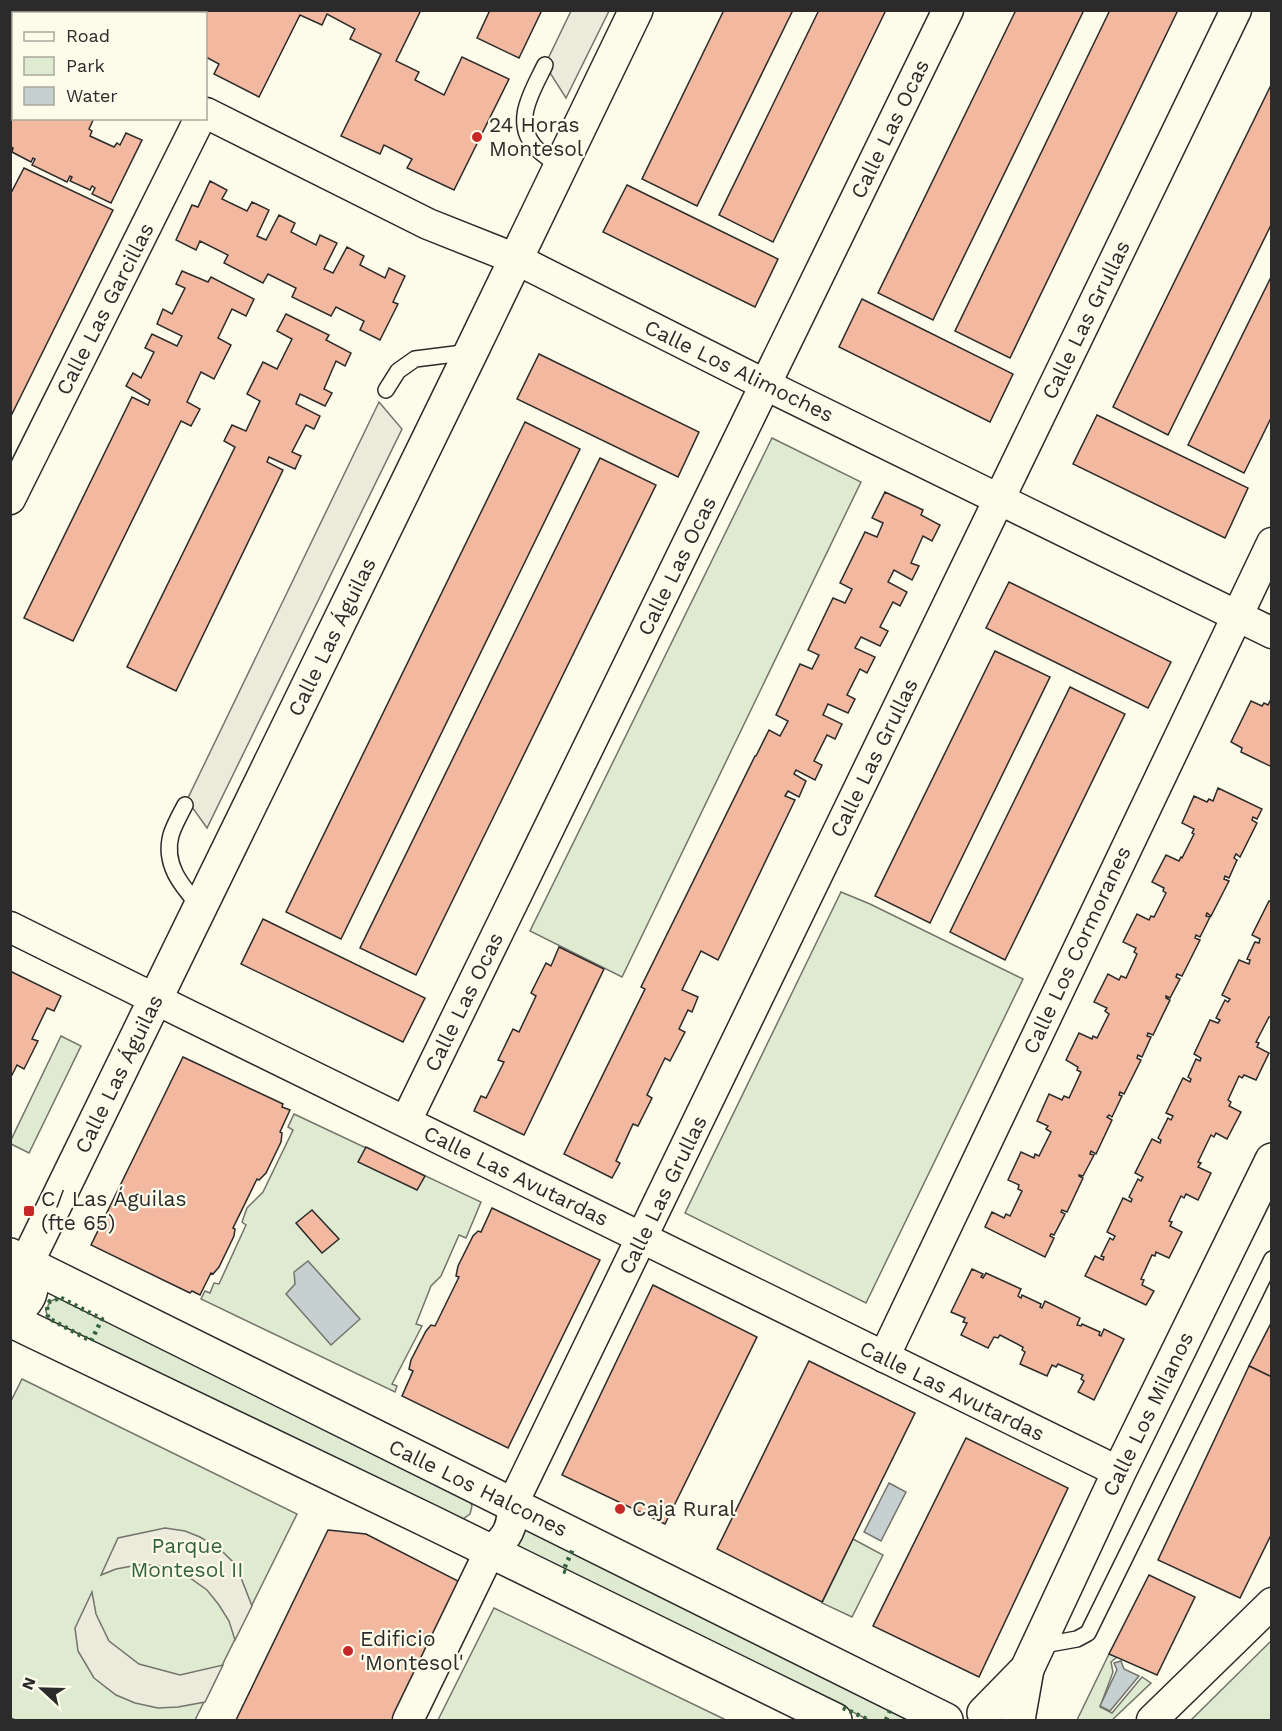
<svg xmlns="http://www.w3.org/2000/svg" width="1282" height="1731" font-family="'Work Sans',sans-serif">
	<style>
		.green { fill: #deebd1; stroke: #74746e; stroke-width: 1.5 }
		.parking { fill: #eceadb; stroke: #74746e; stroke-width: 1.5 }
		.water { fill: #c7d0d0; stroke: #74746e; stroke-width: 1.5 }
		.building { fill: #f2b8a0; stroke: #2b2b2b; stroke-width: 1.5 }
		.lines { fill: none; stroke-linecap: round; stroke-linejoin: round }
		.service-casing { stroke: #2b2b2b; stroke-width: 18 }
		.minor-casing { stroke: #2b2b2b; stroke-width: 33 }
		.tertiary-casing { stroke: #2b2b2b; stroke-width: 36 }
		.service { stroke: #fdfbea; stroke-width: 15 }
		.minor { stroke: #fdfbea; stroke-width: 30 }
		.tertiary { stroke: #fdfbea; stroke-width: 33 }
		.hedge { stroke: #34623c; stroke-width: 4.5; stroke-dasharray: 3 4.5; stroke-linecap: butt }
		.poi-dot { fill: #c62828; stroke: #fdfbea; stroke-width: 2 }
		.labels { text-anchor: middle; stroke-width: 4.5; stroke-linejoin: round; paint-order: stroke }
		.poi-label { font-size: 21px; fill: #2b2b2b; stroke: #fdfbea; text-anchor: start }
		.street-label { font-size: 21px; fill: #2b2b2b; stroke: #fdfbea }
		.park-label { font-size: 21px; fill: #34623c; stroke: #fdfbea }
	</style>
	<rect width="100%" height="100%" fill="#fdfbea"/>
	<g class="green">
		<path d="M772 438 861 482 622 977 530 931Z"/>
		<path d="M841 892 870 904 1023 979 866 1303 685 1213Z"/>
		<path d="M61 1036 81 1046 29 1153 11 1144V1140Z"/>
		<path d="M294 1114 481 1202 466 1238 459 1235 441 1276 431 1286 416 1324 422 1326 392 1384 397 1386 395 1392 201 1299 205 1291 210 1293 214 1283 219 1284 246 1225 242 1222 247 1208 263 1192 293 1130 288 1127Z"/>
		<path d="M61 1298 470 1501 472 1506 470 1514 460 1521H454L54 1323 48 1318 46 1311 50 1301Z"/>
		<path d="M22 1379 297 1514 195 1720H16L11 1718 10 1403Z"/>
		<path d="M523 1526 917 1720H869L518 1549 514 1541Z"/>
		<path d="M853 1539 883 1555 852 1617 822 1603Z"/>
		<path d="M494 1608 726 1720H438Z"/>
		<path d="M1271 1641V1720H1191Z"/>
		<path d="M1109 1654 1117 1657 1111 1662 1113 1672 1100 1707 1112 1713 1142 1677 1151 1683 1112 1720H1077Z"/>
	</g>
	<g class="parking">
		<path d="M571 11H609L566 98 545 65Z"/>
		<path d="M379 402 402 429 207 828 187 800Z"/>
		<path d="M165 1528 185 1531 200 1537 221 1550 236 1565 252 1606 235 1640 229 1621 219 1605 207 1590 190 1578 157 1565H138L116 1569 101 1575 118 1538Z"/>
		<path d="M92 1592 96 1614 109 1641 139 1664 180 1675 223 1665 205 1702 178 1707 158 1708 135 1703 116 1695 94 1678 78 1651 75 1628Z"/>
	</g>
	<g class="water">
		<path d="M308 1261 360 1319 331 1345 286 1294 295 1284 294 1272Z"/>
		<path d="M889 1483 906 1492 881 1541 864 1532Z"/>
		<path d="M1121 1661 1124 1669 1139 1676 1110 1711 1100 1706 1117 1670 1114 1663Z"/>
	</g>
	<g class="building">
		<path d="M163 10H421L396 61 419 72 415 80 444 95 462 57 509 79 454 190 407 168 412 159 384 145 380 154 341 136 381 54 350 39 355 29 327 14 322 25 300 15 259 97 214 74 219 64 206 57V14H161Z"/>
		<path d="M490 10H542L519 58 477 38Z"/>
		<path d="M724 10H793L697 206 642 179Z"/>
		<path d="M819 10H886L773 242 719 215Z"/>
		<path d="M1016 10H1084L933 320 878 293Z"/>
		<path d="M1110 10H1178L1010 358 955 331Z"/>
		<path d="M10 76 14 78V118H94L89 129 92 131 90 136 114 147 117 143 120 145 126 133 142 140 111 203 92 194 95 188 92 186 90 190 70 181 72 177 70 176 67 182 32 165 35 159 33 158 31 162 12 152 13 148 11 147 10 149Z"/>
		<path d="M1272 83V223L1168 435 1113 407Z"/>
		<path d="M24 168 113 210 10 418V195Z"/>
		<path d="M210 181 227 190 222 199 247 211 252 202 269 210 257 236 266 240 279 215 295 223 291 232 316 245 320 235 337 243 324 269 333 273 347 247 364 256 360 265 385 278 389 268 405 276 393 302 398 304 380 340 360 330 364 321 336 307 331 316 292 297 296 288 268 274 263 283 224 263 228 255 200 241 196 250 176 240 192 205 198 207Z"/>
		<path d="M627 185 778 259 755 307 603 232Z"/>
		<path d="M182 271 208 282 211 277 254 299 246 316 232 309 218 338 231 345 214 379 201 372 187 402 200 409 191 426 181 421 73 641 24 618 132 397 148 405 150 400 126 386 133 373 141 378 154 352 145 348 152 334 177 346 182 336 157 324 163 309 172 314 185 288 176 284Z"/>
		<path d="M1272 275V416L1244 473 1188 445Z"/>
		<path d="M862 299 1013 374 990 422 839 347Z"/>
		<path d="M286 314 329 335 326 340 351 353 345 366 336 361 324 389 332 393 325 406 300 394 296 404 320 416 314 429 306 425 292 452 301 456 295 469 269 457 267 462 283 470 176 691 127 667 235 447 224 441 232 425 246 431 260 401 247 394 263 362 277 369 292 339 277 331Z"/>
		<path d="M539 354 699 432 678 477 517 399Z"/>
		<path d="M1097 415 1248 488 1225 538 1073 464Z"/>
		<path d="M525 422 580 449 341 939 286 912Z"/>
		<path d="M600 458 656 485 416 975 360 948Z"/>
		<path d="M885 492 923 510 921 515 940 525 932 541 923 536 911 563 919 566 912 580 894 570 888 582 907 592 900 606 893 602 880 627 888 631 880 646 861 637 855 648 875 657 867 673 860 669 847 695 855 699 848 713 828 704 823 715 842 724 835 739 827 735 814 761 822 765 815 780 796 770 794 774 806 781 799 797 788 791 785 796 795 800 718 960 701 951 682 990 698 997 692 1012 688 1010 679 1029 685 1032 670 1061 665 1058 647 1095 652 1098 638 1126 633 1124 616 1161 620 1163 612 1178 564 1154 645 989 641 987 755 756H756L769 730 780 736 788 721 776 715 800 664 812 669 819 655 808 650 833 598 845 603 852 589 840 583 865 532 877 537 883 523 872 518Z"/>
		<path d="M1009 582 1171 662 1148 708 986 628Z"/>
		<path d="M995 651 1050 677 930 923 875 896Z"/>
		<path d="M1070 687 1125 714 1005 960 950 932Z"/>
		<path d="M1272 697V767L1241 752 1242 748 1231 742 1251 701 1262 706 1264 703 1268 705Z"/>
		<path d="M1218 788 1262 809 1257 819 1253 817 1252 820 1257 823 1240 857 1236 854 1234 858 1237 860 1229 878 1225 876 1224 879 1229 881 1211 916 1207 913 1206 916 1210 917 1200 937 1196 935 1195 938 1200 940 1182 976 1177 974 1176 977 1180 979 1170 998 1166 996V998L1170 1000 1153 1035 1148 1033 1147 1036 1151 1037 1142 1057 1138 1055 1137 1058 1141 1060 1124 1094 1120 1092 1119 1095 1122 1096 1112 1117 1109 1115 1107 1117 1112 1120 1096 1154 1091 1151 1090 1154 1094 1155 1083 1176 1079 1175V1176L1083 1178 1067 1212 1062 1210 1061 1212 1065 1214 1054 1235 1051 1234 1050 1236 1054 1238 1045 1257 985 1227 992 1212 1004 1218 1006 1214 1010 1216 1022 1191 1018 1189 1019 1185 1008 1180 1021 1152 1034 1158 1035 1154 1039 1156 1051 1132 1046 1129 1048 1126 1037 1121 1049 1094 1062 1100 1064 1096 1069 1098 1081 1072 1077 1070 1078 1067 1066 1060 1079 1033 1092 1039 1093 1036 1097 1038 1109 1014 1105 1011 1107 1008 1094 1002 1108 974 1119 980 1121 976 1126 978 1137 954 1134 952 1136 948 1123 942 1137 914 1149 920 1151 916 1154 917 1166 893 1163 891 1164 888 1152 882 1166 855 1179 861 1181 857 1182 858 1194 834 1192 833 1194 829 1182 823 1194 796 1207 802 1209 799 1213 801Z"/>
		<path d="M1269 901 1272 902V1017H1269L1256 1042 1259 1043 1257 1047 1269 1053 1256 1080 1244 1075 1242 1078 1239 1076 1228 1100 1231 1102 1229 1106 1241 1112 1227 1139 1216 1133 1214 1137 1211 1135 1198 1162 1201 1163 1198 1167 1211 1173 1198 1200 1186 1194 1184 1198 1181 1196 1169 1221 1172 1222 1170 1226 1182 1232 1169 1258 1156 1252 1155 1256 1152 1255 1141 1279 1144 1280 1142 1285 1154 1291 1146 1305 1085 1276 1095 1256 1103 1260 1104 1257 1101 1256 1110 1238 1113 1240 1115 1236 1107 1232 1123 1198 1131 1202 1132 1199 1129 1197 1138 1179 1141 1181 1143 1177 1135 1173 1152 1139 1160 1143 1161 1140 1158 1138 1168 1118 1171 1120 1173 1116 1166 1113 1183 1078 1190 1082 1191 1079 1188 1077 1196 1059 1200 1061 1201 1058 1194 1054 1210 1020 1218 1023 1220 1020 1216 1018 1225 1000 1228 1002 1230 999 1222 995 1239 960 1249 964 1250 960 1247 959 1255 942 1259 943 1260 939 1252 935Z"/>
		<path d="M263 919 425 998 403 1042 241 964Z"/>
		<path d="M559 947 604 969 524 1135 474 1111 481 1096 486 1098 504 1062 498 1060 513 1029 519 1032 536 996 531 993 546 963 551 966Z"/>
		<path d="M12 972 61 996 54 1011 47 1008 32 1039 38 1041 24 1069 17 1065 11 1077 10 976Z"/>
		<path d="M183 1057 283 1104 282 1107 290 1110 280 1132 282 1133 281 1142 266 1173 259 1180 257 1179 233 1228 235 1229 234 1236 219 1267 213 1274 211 1273 200 1295 192 1291 190 1293 91 1245Z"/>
		<path d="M366 1147 425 1176 417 1190 358 1162Z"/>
		<path d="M492 1208 600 1260 508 1448 402 1396 413 1371 409 1369 411 1360 426 1331 431 1325 435 1326 459 1277 456 1276 458 1266 473 1236 478 1231 481 1232Z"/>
		<path d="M312 1210 339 1239 322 1253 296 1223Z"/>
		<path d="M972 1269 983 1274 981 1277 983 1278 986 1273 1021 1289 1018 1296 1021 1298 1022 1295 1041 1304 1040 1307 1042 1308 1045 1301 1080 1318 1077 1325 1081 1326 1082 1324 1100 1332 1099 1335 1101 1336 1104 1329 1124 1339 1094 1400 1078 1392 1084 1381 1081 1379 1083 1375 1058 1364 1056 1367 1052 1365 1047 1376 1020 1364 1025 1352 1022 1350 1023 1347 1000 1335 998 1338 994 1337 988 1348 961 1335 967 1323 963 1322 965 1318 951 1312Z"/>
		<path d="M653 1285 757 1337 665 1524 562 1475Z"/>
		<path d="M1272 1321V1377L1249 1366Z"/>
		<path d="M809 1361 915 1413 822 1602 717 1549Z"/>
		<path d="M1249 1366 1272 1377V1533L1240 1598 1158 1560Z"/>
		<path d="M966 1438 1068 1488 979 1677 873 1626Z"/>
		<path d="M328 1530 366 1534 460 1582 393 1720H236Z"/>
		<path d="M1149 1575 1195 1597 1157 1675 1109 1654Z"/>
	</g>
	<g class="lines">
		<g class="service-casing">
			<g id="service">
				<path d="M545 65C532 92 511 123 537 149 544 156 553 161 560 167"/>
				<path d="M386 390 398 371 415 359 471 352"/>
				<path d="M185 805C180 815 174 825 171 835 163 865 182 886 200 907"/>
				<path d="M1038 1646 1077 1639 1088 1633 1272 1259"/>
			</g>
		</g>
		<g class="minor-casing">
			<g id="minor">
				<path d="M10 15 14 17"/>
				<path d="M206 113 428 224 516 259 766 385 1272 633"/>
				<path d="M10 499 200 118"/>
				<path d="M10 927 155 999 1119 1472"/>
				<path d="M406 1121 948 10"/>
				<path d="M10 1284 27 1262C40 1289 31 1302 10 1319"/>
				<path d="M884 1357 1272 543"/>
				<path d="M408 1720 490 1551C507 1539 514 1526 512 1505L1236 10"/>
				<path d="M1152 1720 1272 1603"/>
			</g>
		</g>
		<g class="tertiary-casing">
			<g id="tertiary">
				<path d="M10 1255 946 1720"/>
				<path d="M27 1262 471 352 636 10"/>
				<path d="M10 1320 431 1522 835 1720"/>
				<path d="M984 1713 1027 1669 1119 1472 1272 1160"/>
				<path d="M1018 1720 1027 1669"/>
			</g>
		</g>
		<use href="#service" class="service"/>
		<use href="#minor" class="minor"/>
		<use href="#tertiary" class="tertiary"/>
		<g class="hedge">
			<path d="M61 1298 102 1319 91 1341 48 1318 47 1306 50 1301Z"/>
			<path d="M566 1572 563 1571 573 1549"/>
			<path d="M843 1708 869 1720"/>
			<path d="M886 1720 892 1706"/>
		</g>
	</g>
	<g class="poi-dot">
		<circle cx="477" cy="137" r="6"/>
		<rect x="23" y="1205" width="12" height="12" rx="3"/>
		<circle cx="620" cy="1509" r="6"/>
		<circle cx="348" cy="1651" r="6"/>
	</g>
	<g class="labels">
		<g class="poi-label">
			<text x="489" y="132">24 Horas<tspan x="489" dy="24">Montesol</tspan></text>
			<text x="41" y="1206">C/ Las Águilas<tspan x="41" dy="24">(fte 65)</tspan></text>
			<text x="632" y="1516">Caja Rural</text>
			<text x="360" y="1646">Edificio<tspan x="360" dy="24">'Montesol'</tspan></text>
		</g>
		<g class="street-label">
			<text transform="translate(890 129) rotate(-64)" y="7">Calle Las Ocas</text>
			<text transform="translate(105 309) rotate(-63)" y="7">Calle Las Garcillas</text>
			<text transform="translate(1086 320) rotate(-64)" y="7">Calle Las Grullas</text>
			<text transform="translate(739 371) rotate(26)" y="7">Calle Los Alimoches</text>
			<text transform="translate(677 566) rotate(-64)" y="7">Calle Las Ocas</text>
			<text transform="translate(332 637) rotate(-64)" y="7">Calle Las Águilas</text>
			<text transform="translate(874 758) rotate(-64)" y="7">Calle Las Grullas</text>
			<text transform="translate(1077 950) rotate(-65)" y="7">Calle Los Cormoranes</text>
			<text transform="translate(464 1002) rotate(-64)" y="7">Calle Las Ocas</text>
			<text transform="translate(119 1074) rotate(-64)" y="7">Calle Las Águilas</text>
			<text transform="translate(516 1176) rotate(26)" y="7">Calle Las Avutardas</text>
			<text transform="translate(663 1195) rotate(-64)" y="7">Calle Las Grullas</text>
			<text transform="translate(952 1391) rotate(26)" y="7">Calle Las Avutardas</text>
			<text transform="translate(1148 1414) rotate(-64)" y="7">Calle Los Milanos</text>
			<text transform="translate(478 1488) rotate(26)" y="7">Calle Los Halcones</text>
		</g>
		<g class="park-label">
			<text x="187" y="1553">Parque<tspan x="187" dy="24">Montesol II</tspan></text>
		</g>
	</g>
	<rect width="1282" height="1731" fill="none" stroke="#2b2b2b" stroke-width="24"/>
	<rect x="12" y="12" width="195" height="108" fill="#fdfbea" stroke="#a9a89e" stroke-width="1.5"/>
	<rect x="24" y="32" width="30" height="9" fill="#fdfbea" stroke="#a9a89e" stroke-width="1.5"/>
	<text x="66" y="42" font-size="18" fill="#2b2b2b">Road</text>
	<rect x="24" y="57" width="30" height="18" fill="#deebd1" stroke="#a9a89e" stroke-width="1.5"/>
	<text x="66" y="72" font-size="18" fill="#2b2b2b">Park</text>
	<rect x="24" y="87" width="30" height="18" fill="#c7d0d0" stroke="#a9a89e" stroke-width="1.5"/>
	<text x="66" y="102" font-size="18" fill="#2b2b2b">Water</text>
	<g transform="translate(42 1689) rotate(292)" stroke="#fdfbea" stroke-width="4.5" paint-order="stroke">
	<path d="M0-4.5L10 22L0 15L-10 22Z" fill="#2b2b2b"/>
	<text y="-9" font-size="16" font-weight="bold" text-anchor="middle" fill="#2b2b2b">N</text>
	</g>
</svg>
